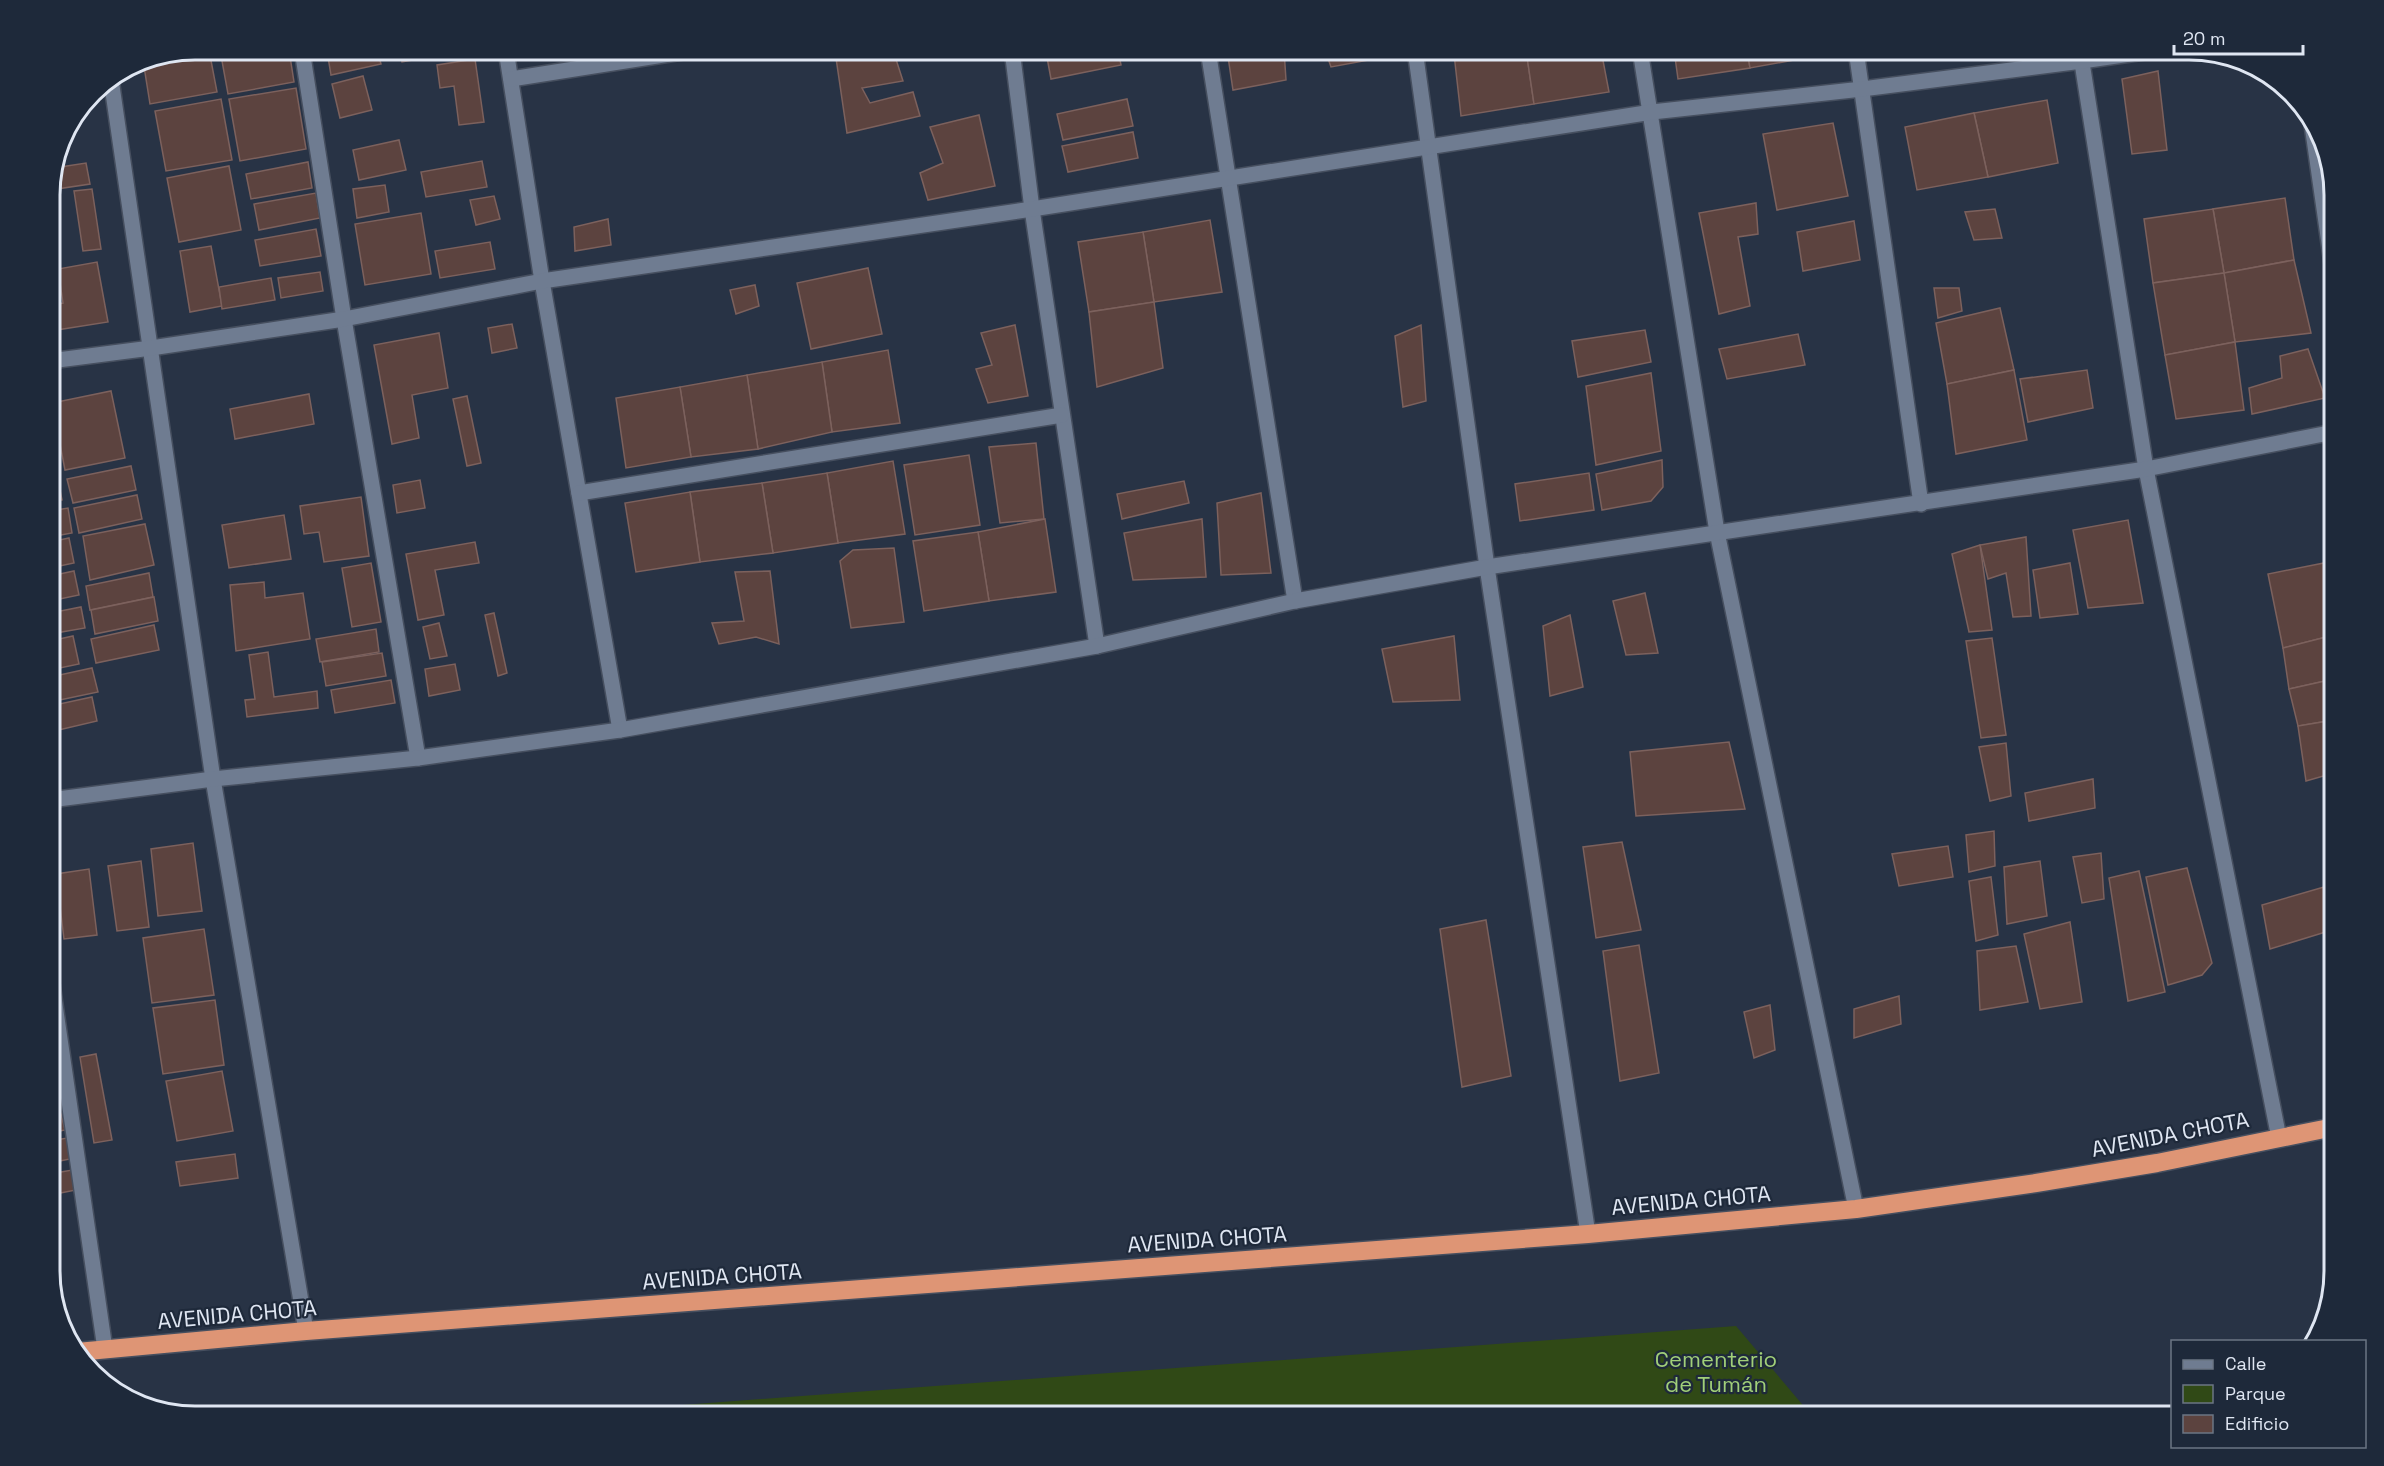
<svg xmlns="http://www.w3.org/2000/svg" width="2384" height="1466" font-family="'Space Grotesk',sans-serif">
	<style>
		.green { fill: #304916 }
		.building { fill: #5c433f; stroke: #7c615d; stroke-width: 1.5 }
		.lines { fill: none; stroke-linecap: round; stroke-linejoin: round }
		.street-casing { stroke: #464f5f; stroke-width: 18 }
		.highway-casing { stroke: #464f5f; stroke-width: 21 }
		.street { stroke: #6f7c91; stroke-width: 15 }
		.highway { stroke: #de9575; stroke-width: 18 }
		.labels { text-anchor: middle; stroke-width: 4.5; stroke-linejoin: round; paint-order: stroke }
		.street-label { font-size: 22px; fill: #dfe6f2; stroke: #1e293a }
		.park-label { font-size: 22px; fill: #a1cf79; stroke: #1e293a }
		.rim { fill: none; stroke: #dfe6f2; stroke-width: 3 }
	</style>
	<rect width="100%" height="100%" fill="#283345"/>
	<path class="green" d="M1736 1326 1812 1416H552L682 1405Z"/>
	<g class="building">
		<path d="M195 50H209L217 92 150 104 143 60Z"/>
		<path d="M220 50H289L294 82 228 94Z"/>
		<path d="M361 50H377L381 64 331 75 328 57Z"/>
		<path d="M400 50H469L402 62Z"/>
		<path d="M878 50H893L903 81 862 88 870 103 913 92 920 116 847 133 836 58Z"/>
		<path d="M1059 50H1118L1121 65 1051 79 1046 52Z"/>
		<path d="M1227 50H1284L1286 80 1233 90Z"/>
		<path d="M1325 50H1379L1380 58 1331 67Z"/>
		<path d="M1453 50H1480L1454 54Z"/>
		<path d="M1480 50H1526L1534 104 1461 116 1454 54Z"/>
		<path d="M1526 50H1601L1609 92 1534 104Z"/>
		<path d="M1674 50H1747L1750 68 1678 79Z"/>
		<path d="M1747 50H1821L1822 55 1750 68Z"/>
		<path d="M475 59 484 122 459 125 454 86 440 88 437 65Z"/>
		<path d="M2158 71 2167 150 2132 154 2122 79Z"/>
		<path d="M363 76 372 110 340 118 332 84Z"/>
		<path d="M296 88 306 149 240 161 229 99Z"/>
		<path d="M221 99 232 160 166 171 155 111Z"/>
		<path d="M1127 99 1133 126 1063 140 1057 114Z"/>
		<path d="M2047 100 2058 163 1988 177 1974 113Z"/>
		<path d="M1974 113 1988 177 1917 190 1905 127Z"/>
		<path d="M979 115 995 186 928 200 920 173 943 163 930 127Z"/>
		<path d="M1833 123 1848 196 1777 210 1763 134Z"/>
		<path d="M1133 132 1138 158 1068 172 1062 146Z"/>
		<path d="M399 140 406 170 359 180 353 150Z"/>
		<path d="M482 161 487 187 426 197 421 172Z"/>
		<path d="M308 162 312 188 251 199 246 174Z"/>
		<path d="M86 163 90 184 50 190 54 168Z"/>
		<path d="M229 166 241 230 179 242 167 178Z"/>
		<path d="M385 185 389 212 357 218 353 189Z"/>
		<path d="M92 189 101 249 83 251 74 191Z"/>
		<path d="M316 193 320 218 259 230 254 204Z"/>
		<path d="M494 196 500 219 476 225 470 200Z"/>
		<path d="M2285 198 2294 260 2224 273 2213 209Z"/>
		<path d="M1756 203 1758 234 1738 237 1750 306 1719 314 1699 213Z"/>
		<path d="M1995 209 2002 238 1974 240 1965 212Z"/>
		<path d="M2213 209 2224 273 2153 283 2144 219Z"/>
		<path d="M421 213 431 274 365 285 355 224Z"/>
		<path d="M608 219 611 245 575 251 574 227Z"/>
		<path d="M1210 220 1222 292 1154 302 1143 232Z"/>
		<path d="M1854 221 1860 260 1803 271 1797 232Z"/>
		<path d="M316 229 321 256 260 266 255 240Z"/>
		<path d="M1143 232 1154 302 1089 312 1078 242Z"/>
		<path d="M490 242 495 269 440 278 435 251Z"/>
		<path d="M211 246 222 306 190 312 180 251Z"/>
		<path d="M2294 260 2311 333 2235 342 2224 273Z"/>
		<path d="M97 262 108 322 50 331V305L63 303 58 269Z"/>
		<path d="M868 268 882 334 811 349 797 283Z"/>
		<path d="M320 272 323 291 281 298 278 278Z"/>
		<path d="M2224 273 2235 342 2165 355 2153 283Z"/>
		<path d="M271 278 275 300 222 309 219 287Z"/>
		<path d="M755 285 759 306 736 314 730 290Z"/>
		<path d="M1934 288H1959L1962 311 1938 318Z"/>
		<path d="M1154 302 1163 368 1097 387 1089 312Z"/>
		<path d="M2000 308 2014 370 1947 384 1936 323Z"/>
		<path d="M512 324 517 348 492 353 488 328Z"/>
		<path d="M1015 325 1028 396 988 403 976 369 992 365 981 333Z"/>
		<path d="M1421 325 1426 401 1403 407 1395 336Z"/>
		<path d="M1645 330 1651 362 1578 377 1572 341Z"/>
		<path d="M439 333 448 388 412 395 419 438 392 444 374 345Z"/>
		<path d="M1798 334 1805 365 1727 379 1719 349Z"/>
		<path d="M2235 342 2244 410 2176 419 2165 355Z"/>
		<path d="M2308 349 2325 398 2252 414 2249 388 2282 378 2280 356Z"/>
		<path d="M888 350 900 423 832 432 822 362Z"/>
		<path d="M822 362 832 432 758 449 747 375Z"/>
		<path d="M2014 370 2027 440 1956 454 1947 384Z"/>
		<path d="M2087 370 2093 408 2028 422 2020 379Z"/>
		<path d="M1651 373 1661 451 1596 465 1586 386Z"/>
		<path d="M747 375 758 449 691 457 680 387Z"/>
		<path d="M680 387 691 457 626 468 616 398Z"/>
		<path d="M111 391 125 458 65 470 52 403Z"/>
		<path d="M309 394 314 424 235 439 230 409Z"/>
		<path d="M467 396 481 463 467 466 453 399Z"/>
		<path d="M1036 443 1044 519 1000 523 989 447Z"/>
		<path d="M969 455 980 525 915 535 904 465Z"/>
		<path d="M1662 460 1663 487 1651 501 1602 510 1596 474Z"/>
		<path d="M893 461 905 534 838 543 827 473Z"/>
		<path d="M131 466 136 490 73 503 67 479Z"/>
		<path d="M827 473 838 543 773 553 762 483Z"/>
		<path d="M1589 473 1594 510 1520 521 1515 484Z"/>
		<path d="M57 476 62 500 50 502V478Z"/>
		<path d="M420 480 425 508 397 513 393 485Z"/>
		<path d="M1184 481 1189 503 1122 519 1117 494Z"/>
		<path d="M762 483 773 553 700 562 690 492Z"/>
		<path d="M690 492 700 562 636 572 625 503Z"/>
		<path d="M1261 493 1271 573 1221 575 1217 503Z"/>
		<path d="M137 495 142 519 79 533 74 508Z"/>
		<path d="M361 497 369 556 324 562 319 532 304 534 300 506Z"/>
		<path d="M68 508 72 533 50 537V511Z"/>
		<path d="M284 515 291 559 229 568 222 525Z"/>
		<path d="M1045 519 1056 592 989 601 978 532Z"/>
		<path d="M1202 519 1206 577 1133 580 1124 533Z"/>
		<path d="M2128 520 2143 603 2088 608 2073 530Z"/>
		<path d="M145 524 154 565 90 580 83 536Z"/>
		<path d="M978 532 989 601 924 611 913 541Z"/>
		<path d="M2026 537 2031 616 2013 617 2006 573 1988 579 1980 545Z"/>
		<path d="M69 538 74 563 50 568V542Z"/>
		<path d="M475 542 479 563 435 570 444 615 418 620 406 554Z"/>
		<path d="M1980 545 1992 630 1969 632 1952 554Z"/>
		<path d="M894 548 904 622 851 628 840 561 853 550Z"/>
		<path d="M2334 561V635L2283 648 2268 574Z"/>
		<path d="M371 563 381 622 352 627 342 568Z"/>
		<path d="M2070 563 2078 614 2040 618 2033 570Z"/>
		<path d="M74 571 79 595 50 601V576Z"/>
		<path d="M770 571 779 644 756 637 719 644 712 623 744 621 735 572Z"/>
		<path d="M149 573 153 597 90 610 86 586Z"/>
		<path d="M264 582 265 598 303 593 310 639 236 651 230 585Z"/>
		<path d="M1645 593 1658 653 1626 655 1613 601Z"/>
		<path d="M154 597 158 621 95 634 91 610Z"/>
		<path d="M81 607 85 628 50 634V613Z"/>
		<path d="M494 613 507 673 498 676 485 615Z"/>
		<path d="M1570 615 1583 687 1550 696 1543 626Z"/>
		<path d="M439 623 447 656 430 659 423 627Z"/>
		<path d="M154 625 159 650 96 663 91 639Z"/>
		<path d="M376 629 379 652 320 662 316 639Z"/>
		<path d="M2334 635V679L2289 689 2283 648Z"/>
		<path d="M73 636 79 664 50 670V641Z"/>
		<path d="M1454 636 1460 700 1393 702 1382 649Z"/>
		<path d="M1992 638 2006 735 1981 738 1966 641Z"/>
		<path d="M268 652 274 697 317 691 318 708 247 717 245 700 255 699 249 655Z"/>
		<path d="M382 653 386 676 326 686 322 662Z"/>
		<path d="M455 664 460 690 429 696 425 669Z"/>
		<path d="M92 668 98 692 50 702V677Z"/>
		<path d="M2334 679V720L2298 726 2289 689Z"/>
		<path d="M391 680 395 703 335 713 331 690Z"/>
		<path d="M92 697 97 721 50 732V706Z"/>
		<path d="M2334 720V773L2306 781 2298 726Z"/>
		<path d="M1729 742 1745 809 1636 816 1630 752Z"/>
		<path d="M2006 743 2011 796 1990 801 1979 747Z"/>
		<path d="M2093 779 2095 808 2029 821 2025 793Z"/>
		<path d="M1994 831 1995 866 1969 872 1966 835Z"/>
		<path d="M1622 842 1641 930 1596 938 1583 847Z"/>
		<path d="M193 843 202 911 158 916 151 849Z"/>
		<path d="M1948 846 1953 877 1899 886 1892 854Z"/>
		<path d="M2101 853 2104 899 2082 903 2073 857Z"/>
		<path d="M141 861 149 927 117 931 108 866Z"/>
		<path d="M2040 861 2047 916 2007 924 2004 867Z"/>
		<path d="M2187 868 2212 963 2202 975 2168 985 2146 877Z"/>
		<path d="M89 869 97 935 64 939 56 874Z"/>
		<path d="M2139 871 2165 992 2128 1001 2109 878Z"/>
		<path d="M1991 877 1998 935 1976 941 1969 881Z"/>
		<path d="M2324 887 2329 931 2270 949 2262 905Z"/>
		<path d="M1486 920 1511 1076 1462 1087 1440 929Z"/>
		<path d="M2070 922 2082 1002 2040 1009 2024 934Z"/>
		<path d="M204 929 214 995 152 1003 143 938Z"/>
		<path d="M1639 945 1659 1073 1620 1081 1603 951Z"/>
		<path d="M2016 946 2028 1002 1980 1010 1977 951Z"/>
		<path d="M1899 996 1901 1024 1854 1038V1009Z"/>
		<path d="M215 1000 224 1065 163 1074 153 1008Z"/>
		<path d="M1770 1005 1775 1050 1754 1058 1744 1012Z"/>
		<path d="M50 1043 54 1070H50Z"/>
		<path d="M96 1054 112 1140 94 1143 80 1057Z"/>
		<path d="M222 1071 233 1131 177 1141 166 1081Z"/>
		<path d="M61 1082 64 1105 50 1107V1083Z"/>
		<path d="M60 1110 65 1130 50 1133V1112Z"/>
		<path d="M67 1138 70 1159 50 1163V1141Z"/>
		<path d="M235 1154 238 1178 180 1186 176 1162Z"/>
		<path d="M72 1170 76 1190 50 1195V1174Z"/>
	</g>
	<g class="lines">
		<g class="street-casing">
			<g id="street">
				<path d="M302 50 344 319 418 758"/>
				<path d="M506 50 542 281 620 730"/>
				<path d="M1012 50 1032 209 1097 646"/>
				<path d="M1208 50 1295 601"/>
				<path d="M1415 50 1487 567 1588 1234"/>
				<path d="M1640 50 1717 532 1856 1209"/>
				<path d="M1856 50 1921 504"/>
				<path d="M2080 50 2146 469 2279 1138"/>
				<path d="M111 79 213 779 306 1331"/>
				<path d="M511 79 695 50"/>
				<path d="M2311 118 2334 278"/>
				<path d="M50 361 151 348 344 319 542 281 1032 209 1652 112 1862 89 2082 61 2158 50"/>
				<path d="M579 493 1062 415"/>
				<path d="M50 800 213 779 418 758 620 730 1097 646 1295 601 1487 567 2146 469 2334 432"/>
				<path d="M50 970 105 1349"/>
			</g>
		</g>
		<g class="highway-casing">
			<path id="highway" d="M77 1352 306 1331 1588 1234 1856 1209 2036 1183 2157 1163 2334 1127"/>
		</g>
		<use href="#street" class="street"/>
		<use href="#highway" class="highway"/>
	</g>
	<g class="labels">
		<g class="street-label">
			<text transform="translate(2170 1134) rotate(-11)" y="8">AVENIDA CHOTA</text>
			<text transform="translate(1691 1200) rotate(-5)" y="8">AVENIDA CHOTA</text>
			<text transform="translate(1207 1239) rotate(-4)" y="8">AVENIDA CHOTA</text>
			<text transform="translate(722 1276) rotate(-4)" y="8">AVENIDA CHOTA</text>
			<text transform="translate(237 1314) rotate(-5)" y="8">AVENIDA CHOTA</text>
		</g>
		<g class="park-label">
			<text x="1716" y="1367">Cementerio<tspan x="1716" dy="25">de Tumán</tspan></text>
		</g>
	</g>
	<path d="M0 0H2384V1466H0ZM195 60H2189A135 135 0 0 1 2324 195V1271A135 135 0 0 1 2189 1406H195A135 135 0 0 1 60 1271V195A135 135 0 0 1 195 60Z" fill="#1e293a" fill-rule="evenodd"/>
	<path class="rim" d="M195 60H2189A135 135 0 0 1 2324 195V1271A135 135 0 0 1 2189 1406H195A135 135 0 0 1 60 1271V195A135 135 0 0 1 195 60Z"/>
	<rect x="2171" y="1340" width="195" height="108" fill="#1e293a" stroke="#6b7584" stroke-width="1.5"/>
	<rect x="2183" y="1360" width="30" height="9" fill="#6f7c91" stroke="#6b7584" stroke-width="1.5"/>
	<text x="2225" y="1370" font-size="18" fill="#dfe6f2">Calle</text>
	<rect x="2183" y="1385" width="30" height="18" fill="#304916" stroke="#6b7584" stroke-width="1.5"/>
	<text x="2225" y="1400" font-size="18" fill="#dfe6f2">Parque</text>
	<rect x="2183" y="1415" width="30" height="18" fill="#5c433f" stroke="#6b7584" stroke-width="1.5"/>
	<text x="2225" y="1430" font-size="18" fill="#dfe6f2">Edificio</text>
	<path d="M2174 45v9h129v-9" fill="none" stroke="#dfe6f2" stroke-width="3"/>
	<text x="2183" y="45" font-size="18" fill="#dfe6f2" stroke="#1e293a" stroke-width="4.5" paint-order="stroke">20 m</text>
</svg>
